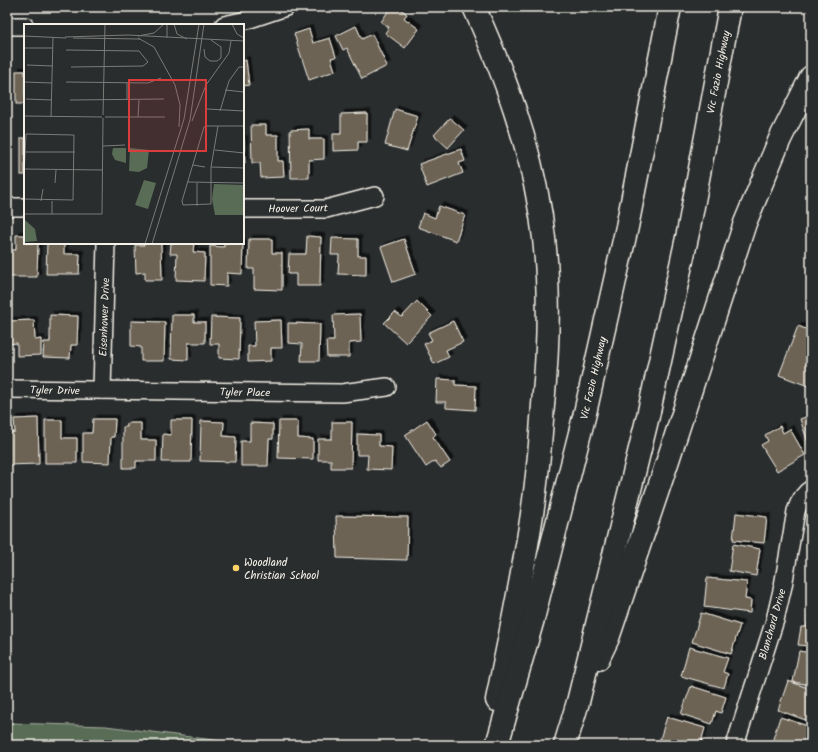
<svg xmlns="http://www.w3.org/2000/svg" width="818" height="752" font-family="Kalam,sans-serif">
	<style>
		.green { fill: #596c56; stroke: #a6ae9f }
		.building { fill: #6d6354; stroke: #f4f1e8; filter: url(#shadow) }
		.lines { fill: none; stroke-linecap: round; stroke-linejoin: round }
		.street-casing { stroke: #f4f1e8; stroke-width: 20 }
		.highway-casing { stroke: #f4f1e8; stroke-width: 25 }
		.street { stroke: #2a2d2e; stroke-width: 17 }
		.highway { stroke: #2a2d2e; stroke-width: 22 }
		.poi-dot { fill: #ffd166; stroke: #2a2d2e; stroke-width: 1.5 }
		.labels { text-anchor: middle; stroke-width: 3; stroke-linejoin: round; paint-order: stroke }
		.street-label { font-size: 11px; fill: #f4f1e8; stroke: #2a2d2e }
		.poi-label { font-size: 11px; fill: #f4f1e8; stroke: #2a2d2e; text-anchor: start }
		.inset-road { fill: none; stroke: #7b7b78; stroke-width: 1 }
		.view { fill: #d93c3b; fill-opacity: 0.15; stroke: #d93c3b; stroke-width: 2 }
		.inset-edge { fill: none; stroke: #f4f1e8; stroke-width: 2 }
	</style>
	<defs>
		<filter id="shadow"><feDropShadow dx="3.5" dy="-3.5" stdDeviation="0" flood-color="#0009"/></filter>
	</defs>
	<rect width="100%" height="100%" fill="#2a2d2e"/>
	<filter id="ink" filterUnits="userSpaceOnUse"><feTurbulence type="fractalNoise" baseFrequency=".025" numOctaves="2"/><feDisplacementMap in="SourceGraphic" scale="8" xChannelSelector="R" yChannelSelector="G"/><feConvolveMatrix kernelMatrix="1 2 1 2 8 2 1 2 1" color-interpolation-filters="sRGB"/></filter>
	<g filter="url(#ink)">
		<path class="green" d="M10 723 106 726 221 741 220 745H7V727Z"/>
		<g class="building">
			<path d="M391 7H398L407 14 404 18 419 29 405 48 385 33 389 27 381 22Z"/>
			<path d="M356 26 362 39 372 34 387 66 362 79 347 48 343 50 336 36Z"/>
			<path d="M309 29 313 43 330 38 336 57 331 58 335 71 309 80 294 34Z"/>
			<path d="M246 60 249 85 243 86V61Z"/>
			<rect x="16" y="71" width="9" height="33"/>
			<path d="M395 109 418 116 407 151 385 145Z"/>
			<path d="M367 113V142H358V150L333 151V134H341V114Z"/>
			<path d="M450 118 464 130 448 148 434 135Z"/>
			<path d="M251 125H266V135H278V161H283L284 177 261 178 260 163H252Z"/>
			<path d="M309 129V139H324V159L309 160V178H291L290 130Z"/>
			<rect x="21" y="138" width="4" height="37"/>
			<path d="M243 139H244L245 163H243Z"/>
			<path d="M461 149 465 161 459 163 463 173 427 187 419 164Z"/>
			<path d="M439 206 465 215 456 241 418 227 423 213 435 218Z"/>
			<path d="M16 235H25V243H38L37 277H7V250H16Z"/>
			<path d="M307 236 321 237 320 286H296V274H288L289 254H306Z"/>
			<path d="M332 238 358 239V256H366V275L338 274 339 255H331Z"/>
			<path d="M249 239H272V253H282V290L254 289V269H248Z"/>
			<path d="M404 239 416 274 393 282 381 247Z"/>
			<path d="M47 243H64V254H80L79 274H46Z"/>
			<path d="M144 243H161L162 280H145V272L136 273 135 245H144Z"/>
			<path d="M171 243H194L193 252 205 253 204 281 176 280 177 254H170Z"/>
			<path d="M224 243H243L242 274 227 273V286L210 285V246L224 247Z"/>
			<path d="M417 301 432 316 406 343 384 323 395 312 402 317Z"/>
			<path d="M360 314 361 342 349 343V357H327L326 341H334L333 315Z"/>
			<path d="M50 315 78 316 77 345H71L70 358 43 357 44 342H50Z"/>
			<path d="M172 315H194V322H205V343H188V360L171 359Z"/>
			<path d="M211 317 240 318 239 359 219 358V344H210Z"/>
			<path d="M34 320 35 340 41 339V355L17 356V343L8 344V321Z"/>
			<path d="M281 320 282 348H271V361L248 362V346H255L254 321Z"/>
			<path d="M131 321 165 322 164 361H141V347L131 346Z"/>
			<path d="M453 321 463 342 446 350 449 357 434 364 424 344 432 340 428 333Z"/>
			<path d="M288 323 320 324 319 361H301L302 344 288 343Z"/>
			<path d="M798 326 811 331V379L808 386 779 375Z"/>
			<path d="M437 379 455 380V385L476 386 475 410 446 408V402H436Z"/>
			<path d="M811 415V451L800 419Z"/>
			<path d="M38 418 39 464 7 465V433L15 432 14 419Z"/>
			<path d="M93 419H115L114 437H111L110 463 83 462V433H92Z"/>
			<path d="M45 420H62V438H77V463H45Z"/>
			<path d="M171 420H192L191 462H162L163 434 171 435Z"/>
			<path d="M427 420 436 434 433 437 450 462 441 468 435 461 426 467 405 435Z"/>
			<path d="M201 421 224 422 223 436 236 437 235 462 200 461Z"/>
			<path d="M279 421H298V438L313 439V459L278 458Z"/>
			<path d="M332 422H352L351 468H331V460H318V439H332Z"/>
			<path d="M127 423H141V440H156V461H136V468H123V427H127Z"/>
			<path d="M250 423 273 424V439H269L268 466H241V441H250Z"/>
			<path d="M780 426 783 433 790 429 805 455 777 471 761 445 768 441 765 435Z"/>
			<path d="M357 434 379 435V446L392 447 391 470 367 469 368 455H357Z"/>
			<path d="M736 513 767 517 764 543 733 540Z"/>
			<path d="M336 516 408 517 407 560 337 558Z"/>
			<path d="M733 544 760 549 756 576 729 571Z"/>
			<path d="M707 578 747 582 745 599 751 600 750 613 704 607Z"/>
			<path d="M701 613 740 625 731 654 692 642Z"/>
			<path d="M808 616H811V646L798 645 801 627H807Z"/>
			<path d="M689 647 728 658 723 672 728 674 724 688 681 676Z"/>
			<path d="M799 651 811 653V685L793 682Z"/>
			<path d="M788 681 811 689V722L778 710Z"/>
			<path d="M691 686 726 697 721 713 716 711 712 724 681 714Z"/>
			<path d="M667 717 705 728 701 742 707 745H658Z"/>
			<path d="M780 717 811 727V745H771Z"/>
		</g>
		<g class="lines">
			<g class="street-casing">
				<g id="street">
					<path d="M224 25 247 20 286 7"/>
					<path d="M7 26H25"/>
					<path d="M7 207H25"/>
					<path d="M243 209H326L375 196"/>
					<path d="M7 389 342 393 387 387"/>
					<path d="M102 390 106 243"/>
					<path d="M735 745 775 620 783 586 796 511C799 502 803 494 811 489"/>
				</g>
			</g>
			<g class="highway-casing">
				<g id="highway">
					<path d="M474 7C505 76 529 141 541 216 551 279 549 342 543 405 541 437 538 469 534 500 525 567 510 634 497 700"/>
					<path d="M598 659 608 638 668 460 745 223 780 139 811 77"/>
					<path d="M497 745 533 619 585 413 627 227 670 7"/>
					<path d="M565 745 578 702 648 416 688 233 730 7"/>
				</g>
			</g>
			<use href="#street" class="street"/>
			<use href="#highway" class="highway"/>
		</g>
	</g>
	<circle class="poi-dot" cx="236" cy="568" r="4"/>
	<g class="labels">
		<g class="street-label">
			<text transform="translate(718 72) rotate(-79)" y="4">Vic Fazio Highway</text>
			<text transform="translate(298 208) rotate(-1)" y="4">Hoover Court</text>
			<text transform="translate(104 317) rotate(-88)" y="4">Eisenhower Drive</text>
			<text transform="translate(593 378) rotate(-77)" y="4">Vic Fazio Highway</text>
			<text transform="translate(55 390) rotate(1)" y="4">Tyler Drive</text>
			<text transform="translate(245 392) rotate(1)" y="4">Tyler Place</text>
			<text transform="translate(772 624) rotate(-74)" y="4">Blanchard Drive</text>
		</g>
		<g class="poi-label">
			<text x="244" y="566">Woodland<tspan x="244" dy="13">Christian School</tspan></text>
		</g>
	</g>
	<g transform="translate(24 24)">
		<rect width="220" height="220" fill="#2a2d2e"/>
		<path d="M89 124H102V139L91 136 88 130ZM106 124 125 126 123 144 115 148 105 147ZM120 156 132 159 124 185 111 181ZM190 160 220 161V191H191L188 175ZM0 195 11 205 13 217 0 218Z" fill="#596c56"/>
		<path class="inset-road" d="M150 0 153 10 163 15M208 0 213 10 220 14M0 12 42 14M114 12 130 9 140 0M41 13 104 11 220 17M49 14 116 15M114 14 130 23 151 61 156 81 155 103M143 14V0M0 24H29M180 25 181 33 186 37H193L197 34V23L187 16M42 26 115 27 124 38 119 42 47 43M3 41 29 42M0 58 28 59M42 58 124 59 137 54M201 66 220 68M2 75 28 76M46 76 140 75M103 76V59M183 85 220 87M196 87 205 57 215 43H220M79 91 81 0M0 92 78 93M27 93 29 13M81 93H141M114 93 115 76M168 97 182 61 205 29 207 17M194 102 187 143V180L159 181 158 177 180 103 182 102H220M79 122 101 121M191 126 220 129M1 128H51M169 141 181 143M187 143 220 144M0 145 79 146M0 153 2 110 50 111 49 176 0 175M164 158 220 159M31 159 32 146M17 177 19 165M173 182V159M0 190H78L79 94M28 190V177M121 220 160 95 175 0M128 220 166 96 180 0"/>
		<path class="view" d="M105 56H182V127H105Z"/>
		<rect width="220" height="220" class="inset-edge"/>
	</g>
	<rect width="818" height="752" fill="none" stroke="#2a2d2e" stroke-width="24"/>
	<rect x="12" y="12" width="794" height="728" fill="none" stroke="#f4f1e8" stroke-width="1.5" filter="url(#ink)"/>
</svg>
